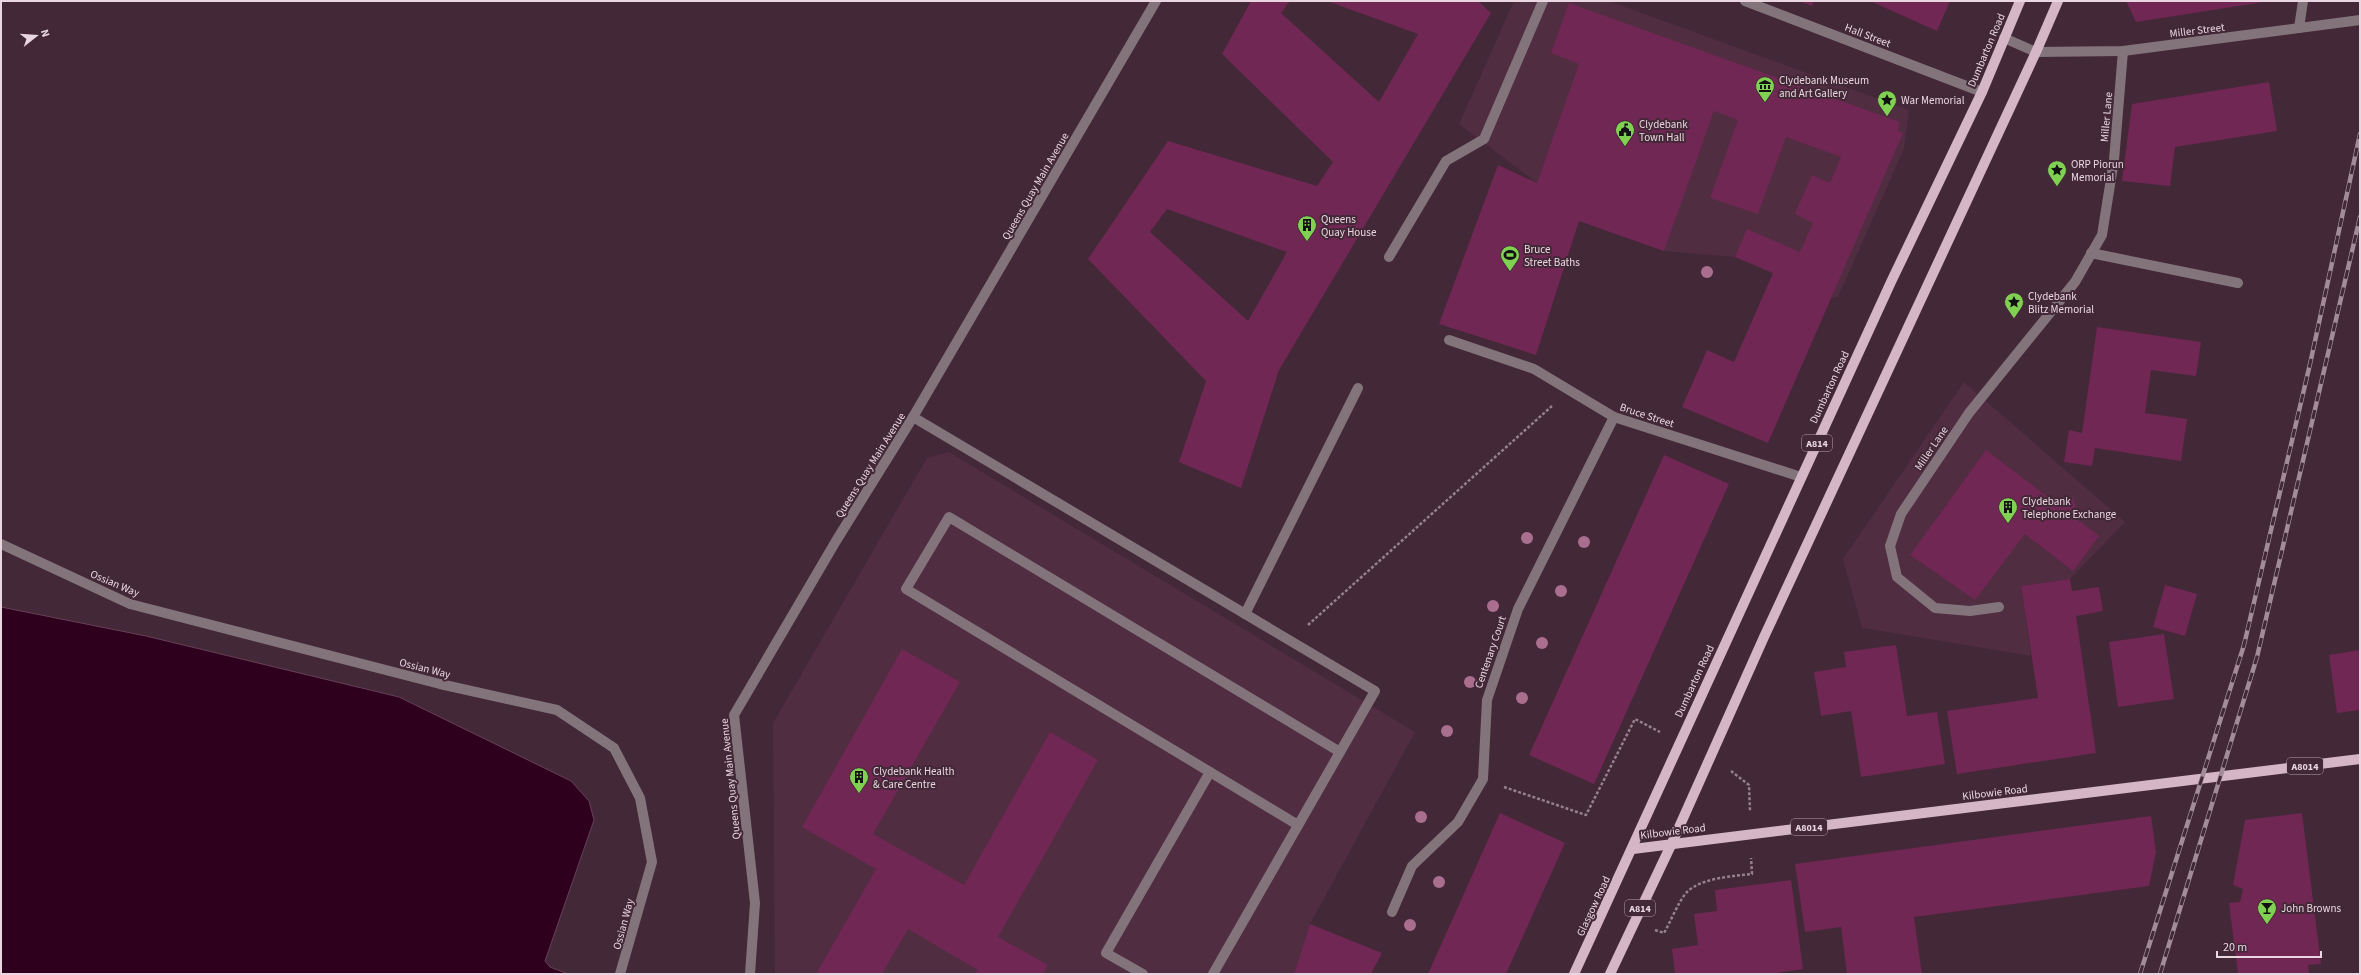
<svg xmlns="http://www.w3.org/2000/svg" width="2361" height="975" font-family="'Source Sans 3',sans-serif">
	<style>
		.built { fill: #502d41 }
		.water { fill: #2f001e; stroke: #674058 }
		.building { fill: #702754; fill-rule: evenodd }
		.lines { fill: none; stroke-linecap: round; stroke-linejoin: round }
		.path { stroke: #97808d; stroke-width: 2.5; stroke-dasharray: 3 2; stroke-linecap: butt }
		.minor { stroke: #83747c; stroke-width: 10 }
		.major { stroke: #d5b6c6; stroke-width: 10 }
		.rail-casing { stroke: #a28c98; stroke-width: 4.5 }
		.rail { stroke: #432837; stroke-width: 3; stroke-dasharray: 9; stroke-linecap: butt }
		.tree { fill: #aa6e8f }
		.labels { text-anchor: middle; stroke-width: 4; stroke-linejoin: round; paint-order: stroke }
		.shield { fill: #432837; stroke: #b7a2ad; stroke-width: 1 }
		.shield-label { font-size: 10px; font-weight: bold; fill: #e9d6e0 }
		.street-label { font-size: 11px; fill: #e9d6e0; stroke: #432837 }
		.poi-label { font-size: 11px; fill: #e9d6e0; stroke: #432837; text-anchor: start }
	</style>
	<rect width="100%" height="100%" fill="#432837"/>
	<g class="built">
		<path d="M1514 1H1609L1909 110 1904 149 1838 297 1831 298 1735 257 1664 251 1579 221 1537 183 1459 124Z"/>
		<path d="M1964 382 2125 522 2070 579 2021 586 2031 656 1862 628 1843 559Z"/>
		<path d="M949 452 1415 732 1310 924 1294 974H775L773 723 927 458Z"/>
	</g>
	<path class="water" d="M1 607 146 636 399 697 571 781 589 801 594 820 545 961 550 967 568 974H1Z"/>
	<g class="building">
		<path d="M1251 1H1290L1281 13 1379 102 1418 34 1327 1H1478L1491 13 1279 370 1241 488 1179 462 1206 381 1088 259 1168 141 1317 186 1333 162 1222 54ZM1167 209 1287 252 1248 321 1150 232Z"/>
		<path d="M1799 1H1814L1812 6Z"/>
		<path d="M1870 1H1950L1937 31Z"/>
		<path d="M2126 1H2264V2L2136 22Z"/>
		<path d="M1569 3 1900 122 1898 131 1903 133 1768 443 1682 407 1707 350 1734 362 1773 273 1735 257 1747 229 1800 252 1813 223 1795 214 1812 175 1830 183 1841 157 1786 137 1758 214 1710 198 1738 120 1714 111 1664 251 1579 221 1536 355 1439 324 1498 165 1537 183 1579 64 1551 53Z"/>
		<path d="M2269 82 2277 131 2175 147 2170 186 2122 181 2132 104Z"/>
		<path d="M2097 327 2201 342 2196 376 2151 370 2145 413 2187 419 2181 461 2095 448 2092 466 2064 462 2069 430 2082 433Z"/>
		<path d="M1986 450 2057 504 2062 497H2073L2076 507 2070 514 2099 536 2073 571 2025 534 1975 600 1910 555Z"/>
		<path d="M1664 455 1729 484 1594 784 1529 755Z"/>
		<path d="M2070 579 2072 591 2099 587 2103 611 2076 616 2096 753 1957 774 1947 711 2038 698 2021 586Z"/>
		<path d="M2165 585 2197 594 2185 636 2153 627Z"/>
		<path d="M2164 634 2174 699 2118 707 2109 642Z"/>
		<path d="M1896 645 1907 716 1937 712 1945 764 1861 777 1851 711 1821 716 1814 672 1846 667 1844 652Z"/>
		<path d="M902 649 960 682 873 834 964 885 1050 732 1098 760 998 937 1048 965 1043 974H975L978 970 908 929 882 974H816L876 869 802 827Z"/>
		<path d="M2360 650V710L2337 713 2329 655Z"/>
		<path d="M1500 813 1565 843 1506 974H1428Z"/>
		<path d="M2302 813 2321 964 2308 965 2309 974H2238L2229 903 2240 902 2243 889 2233 885 2245 820Z"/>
		<path d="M2151 816 2156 852 2149 886 1914 917 1922 974H1847L1841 927 1805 932 1795 864Z"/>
		<path d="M1791 880 1803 969 1769 974H1675L1672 949 1698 945 1694 914 1717 911 1715 890Z"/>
		<path d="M1310 924 1382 953 1371 974H1294Z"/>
	</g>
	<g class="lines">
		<g class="path">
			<path d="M1308 625 1552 406"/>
			<path d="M1731 771 1749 785 1750 811"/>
			<path d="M1504 787 1586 815 1635 719 1660 732"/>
			<path d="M1655 930 1664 933C1670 923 1679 900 1687 892 1701 878 1733 876 1752 874L1751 858"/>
		</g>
		<g class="minor">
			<path d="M1745 1 1982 92"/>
			<path d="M2299 28 2303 1"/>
			<path d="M2004 38 2036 52 2123 51 2360 20"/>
			<path d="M2091 253 2238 283"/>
			<path d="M1389 257 1446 161 1484 139 1543 1"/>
			<path d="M1449 340 1534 369 1614 417 1801 477"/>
			<path d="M913 417 1375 691 1213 974"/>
			<path d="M1 544 130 604 440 684 557 710 614 748 640 798 652 862 620 974"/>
			<path d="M1999 607 1970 611 1935 608 1897 577 1890 546 1901 514 1969 413 2075 282 2102 235 2114 160 2123 51"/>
			<path d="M1245 614 1358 388"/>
			<path d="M1298 825 906 589 949 517 1340 752"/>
			<path d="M1392 912 1412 866 1458 822 1483 779 1487 700 1518 609 1614 417"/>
			<path d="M750 974 755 903 734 715 836 541 913 417 1156 1"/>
			<path d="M1143 974 1106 953 1210 772"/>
		</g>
		<g class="major">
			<path d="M1633 849 2360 759"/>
			<path d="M1574 974 1891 282 1982 92 2020 1"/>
			<path d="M1610 974 1672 843 1764 637 2036 52 2058 1"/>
		</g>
		<g class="rail-casing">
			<g id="rail">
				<path d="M2140 974 2244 645 2310 364 2360 134"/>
				<path d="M2160 974 2257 657 2360 217"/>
			</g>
		</g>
		<use href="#rail" class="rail"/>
	</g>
	<g class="tree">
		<circle cx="1707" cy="272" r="6"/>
		<circle cx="1527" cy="538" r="6"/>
		<circle cx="1584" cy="542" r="6"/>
		<circle cx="1561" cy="591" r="6"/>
		<circle cx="1493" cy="606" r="6"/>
		<circle cx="1542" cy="643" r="6"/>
		<circle cx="1470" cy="682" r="6"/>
		<circle cx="1522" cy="698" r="6"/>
		<circle cx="1447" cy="731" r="6"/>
		<circle cx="1421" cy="817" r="6"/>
		<circle cx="1439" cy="882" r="6"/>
		<circle cx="1410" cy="925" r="6"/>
	</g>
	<defs>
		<g id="museum-pin" transform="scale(1)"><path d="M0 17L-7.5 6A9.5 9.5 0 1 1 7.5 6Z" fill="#80d051" stroke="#432837"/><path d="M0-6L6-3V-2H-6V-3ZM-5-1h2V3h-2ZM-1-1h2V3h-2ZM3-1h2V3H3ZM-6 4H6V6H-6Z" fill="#111"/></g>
		<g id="sight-pin" transform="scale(1)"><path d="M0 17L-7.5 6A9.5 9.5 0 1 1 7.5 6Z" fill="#80d051" stroke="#432837"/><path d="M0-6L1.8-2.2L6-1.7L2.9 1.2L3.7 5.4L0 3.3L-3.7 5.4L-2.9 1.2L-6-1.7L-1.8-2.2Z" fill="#111"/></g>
		<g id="civic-pin" transform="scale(1)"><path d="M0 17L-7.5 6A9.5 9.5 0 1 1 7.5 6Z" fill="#80d051" stroke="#432837"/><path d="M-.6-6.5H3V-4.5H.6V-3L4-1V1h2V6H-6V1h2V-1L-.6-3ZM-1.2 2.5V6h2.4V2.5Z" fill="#111"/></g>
		<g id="building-pin" transform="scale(1)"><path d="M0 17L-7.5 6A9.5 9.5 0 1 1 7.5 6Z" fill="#80d051" stroke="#432837"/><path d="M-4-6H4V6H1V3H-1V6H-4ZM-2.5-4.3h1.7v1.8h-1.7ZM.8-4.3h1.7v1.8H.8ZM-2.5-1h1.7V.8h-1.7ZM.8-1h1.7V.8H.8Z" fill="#111"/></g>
		<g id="stadium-pin" transform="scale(1)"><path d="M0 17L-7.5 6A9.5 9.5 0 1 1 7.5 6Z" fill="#80d051" stroke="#432837"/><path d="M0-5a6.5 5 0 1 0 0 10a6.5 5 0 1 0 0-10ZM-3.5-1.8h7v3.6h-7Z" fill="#111"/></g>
		<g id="bar-pin" transform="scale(1)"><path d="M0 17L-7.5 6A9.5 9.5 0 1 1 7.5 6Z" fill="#80d051" stroke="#432837"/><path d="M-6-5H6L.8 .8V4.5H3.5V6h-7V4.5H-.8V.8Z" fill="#111"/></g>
	</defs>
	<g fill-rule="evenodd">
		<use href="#museum-pin" x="1765" y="86"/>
		<use href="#sight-pin" x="1887" y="100"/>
		<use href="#civic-pin" x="1625" y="130"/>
		<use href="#sight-pin" x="2057" y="170"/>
		<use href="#building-pin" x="1307" y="225"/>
		<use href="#stadium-pin" x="1510" y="255"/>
		<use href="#sight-pin" x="2014" y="302"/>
		<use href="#building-pin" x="2008" y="507"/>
		<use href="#building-pin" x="859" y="777"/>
		<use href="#bar-pin" x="2267" y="908"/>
	</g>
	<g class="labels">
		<g class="shield">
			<rect x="1802" y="435" width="30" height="16" rx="3"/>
			<rect x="2287" y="758" width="36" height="16" rx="3"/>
			<rect x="1791" y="819" width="36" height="16" rx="3"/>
			<rect x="1625" y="900" width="30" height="16" rx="3"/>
		</g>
		<g class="shield-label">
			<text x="1817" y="447">A814</text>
			<text x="2305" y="770">A8014</text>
			<text x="1809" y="831">A8014</text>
			<text x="1640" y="912">A814</text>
		</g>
		<g class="street-label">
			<text transform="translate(2197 30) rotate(-7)" y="4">Miller Street</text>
			<text transform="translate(1868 35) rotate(21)" y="4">Hall Street</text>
			<text transform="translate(1986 50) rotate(-67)" y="4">Dumbarton Road</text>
			<text transform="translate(2106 117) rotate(-85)" y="4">Miller Lane</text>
			<text transform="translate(1035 186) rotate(-60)" y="4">Queens Quay Main Avenue</text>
			<text transform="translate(1829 387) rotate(-65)" y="4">Dumbarton Road</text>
			<text transform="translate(1647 415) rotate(18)" y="4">Bruce Street</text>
			<text transform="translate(1931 448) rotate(-56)" y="4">Miller Lane</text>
			<text transform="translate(870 465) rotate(-58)" y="4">Queens Quay Main Avenue</text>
			<text transform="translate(115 583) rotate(23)" y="4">Ossian Way</text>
			<text transform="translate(1490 652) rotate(-71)" y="4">Centenary Court</text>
			<text transform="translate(425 668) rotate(14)" y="4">Ossian Way</text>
			<text transform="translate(1694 681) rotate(-65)" y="4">Dumbarton Road</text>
			<text transform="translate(730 779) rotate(-96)" y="4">Queens Quay Main Avenue</text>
			<text transform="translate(1995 792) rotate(-7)" y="4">Kilbowie Road</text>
			<text transform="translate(1673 831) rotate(-7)" y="4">Kilbowie Road</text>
			<text transform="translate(1593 906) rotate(-65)" y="4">Glasgow Road</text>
			<text transform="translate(623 924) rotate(-75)" y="4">Ossian Way</text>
		</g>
		<g class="poi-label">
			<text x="1779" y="84">Clydebank Museum<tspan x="1779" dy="13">and Art Gallery</tspan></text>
			<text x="1901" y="104">War Memorial</text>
			<text x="1639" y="128">Clydebank<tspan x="1639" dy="13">Town Hall</tspan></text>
			<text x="2071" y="168">ORP Piorun<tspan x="2071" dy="13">Memorial</tspan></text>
			<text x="1321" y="223">Queens<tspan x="1321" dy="13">Quay House</tspan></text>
			<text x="1524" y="253">Bruce<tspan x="1524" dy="13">Street Baths</tspan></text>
			<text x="2028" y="300">Clydebank<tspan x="2028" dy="13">Blitz Memorial</tspan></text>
			<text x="2022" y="505">Clydebank<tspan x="2022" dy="13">Telephone Exchange</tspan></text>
			<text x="873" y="775">Clydebank Health<tspan x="873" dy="13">&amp; Care Centre</tspan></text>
			<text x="2281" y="912">John Browns</text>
		</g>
	</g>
	<rect width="2361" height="975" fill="none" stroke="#e9d6e0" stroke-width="4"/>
	<g transform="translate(36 36) rotate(73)" stroke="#432837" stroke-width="3" paint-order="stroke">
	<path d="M0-3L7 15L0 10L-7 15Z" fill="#e9d6e0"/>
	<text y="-6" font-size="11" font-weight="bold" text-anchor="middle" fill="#e9d6e0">N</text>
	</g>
	<path d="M2217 951v6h104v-6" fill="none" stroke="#e9d6e0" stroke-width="2"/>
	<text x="2223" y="951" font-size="12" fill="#e9d6e0" stroke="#432837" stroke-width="3" paint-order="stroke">20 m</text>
</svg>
